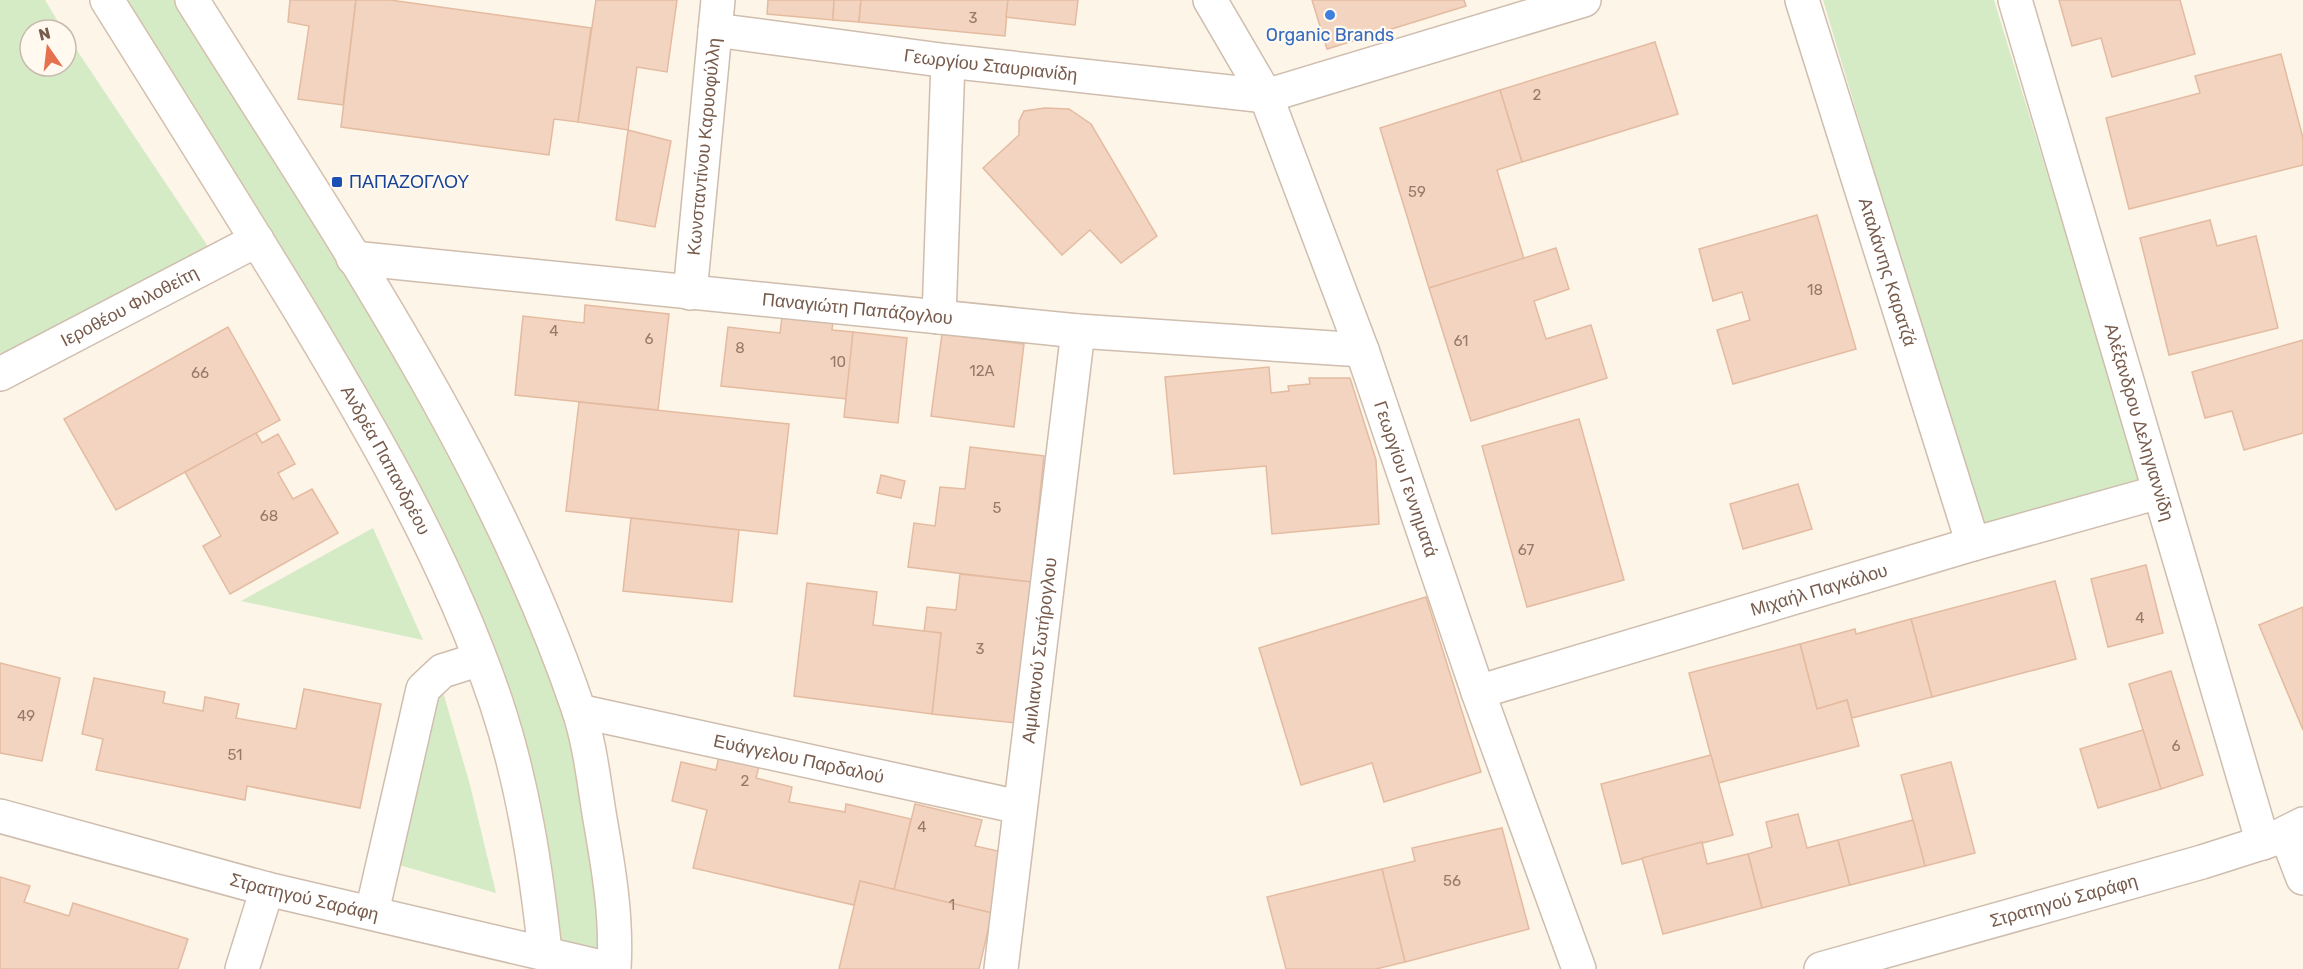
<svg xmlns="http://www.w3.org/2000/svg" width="2303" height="969" font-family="Rubik,sans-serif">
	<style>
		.green { fill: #d5ebc6 }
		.building { fill: #f2d4c0; stroke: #e4bba0; stroke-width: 1.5 }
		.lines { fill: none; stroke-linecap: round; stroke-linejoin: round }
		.minor-casing { stroke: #cfbdae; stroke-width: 36 }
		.tertiary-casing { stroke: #cfbdae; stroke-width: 36 }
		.secondary-casing { stroke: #d4bfae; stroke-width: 36 }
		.minor { stroke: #fff; stroke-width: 33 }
		.tertiary { stroke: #fff; stroke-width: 33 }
		.secondary { stroke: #fff; stroke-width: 33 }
		.shop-dot { fill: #3f7fe0; stroke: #fff9ef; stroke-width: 2 }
		.transit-dot { fill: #1a4fb4; stroke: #fff9ef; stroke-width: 2 }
		.labels { text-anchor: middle; stroke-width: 4.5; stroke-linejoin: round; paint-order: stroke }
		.number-label { font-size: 15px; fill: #967969 }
		.shop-label { font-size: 18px; fill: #366cbe; stroke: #fff9ef }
		.street-label { font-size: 18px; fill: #775b4c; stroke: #fff9ef }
		.transit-label { font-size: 18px; fill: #164399; stroke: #fff9ef; text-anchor: start }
	</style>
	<rect width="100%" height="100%" fill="#fcf5e8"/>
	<g class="green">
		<path d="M0 0H45L63 30H30V66H66V34L209 248 12 356 0 353Z"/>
		<path d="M107 0H192L353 258 579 711 614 969H545L467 626Z"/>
		<path d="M1823 0H1994L2141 480 1980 524Z"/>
		<path d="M373 528 423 640 241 601Z"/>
		<path d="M441 685 470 785 496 893 392 863Z"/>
	</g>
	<g class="building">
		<path d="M290 0H356L343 105 298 99 309 26 288 22Z"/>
		<path d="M356 0H390L591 28 578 122 554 119 549 155 341 127Z"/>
		<path d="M596 0H677L667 72 637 67 628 130 578 122Z"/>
		<path d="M768 0H834L833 20 767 14Z"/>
		<path d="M834 0H861L859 22 833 20Z"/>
		<path d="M861 0H1008L1005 36 859 22Z"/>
		<path d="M1008 0H1078L1075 25 1006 17Z"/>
		<path d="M1312 0H1464L1466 6 1327 49Z"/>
		<path d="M2059 0H2180L2195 54 2112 77 2101 38 2072 46Z"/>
		<path d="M1655 42 1678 114 1522 162 1500 90Z"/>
		<path d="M2281 54 2303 138V165L2129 209 2106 118 2200 93 2195 76Z"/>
		<path d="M1500 90 1522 162 1497 170 1524 259 1429 288 1380 128Z"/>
		<path d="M1045 108 1069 109 1091 124 1157 236 1121 263 1090 230 1062 255 983 168 1019 135V121L1024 111Z"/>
		<path d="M628 130 671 141 655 227 616 220Z"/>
		<path d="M1817 215 1856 349 1733 384 1717 330 1750 320 1742 292 1713 301 1699 249Z"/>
		<path d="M2210 220 2217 246 2256 236 2278 328 2169 355 2140 238Z"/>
		<path d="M1556 248 1569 289 1534 301 1546 339 1591 325 1607 378 1471 421 1429 288Z"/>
		<path d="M585 305 669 314 658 410 515 395 523 316 584 323Z"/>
		<path d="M782 317 833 322 832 330 853 332 847 399 721 386 728 327 780 333Z"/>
		<path d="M228 327 280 420 116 510 64 419Z"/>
		<path d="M853 332 907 338 898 423 844 417Z"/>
		<path d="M942 334 1024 344 1014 427 931 416Z"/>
		<path d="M2303 340V433L2244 450 2232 411 2205 418 2192 372Z"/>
		<path d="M1269 367 1271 393 1289 391 1288 386 1310 384 1309 378H1350L1376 460 1379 524 1272 534 1266 466 1174 474 1165 377Z"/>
		<path d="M579 402 789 424 777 534 566 511Z"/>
		<path d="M1579 419 1624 580 1527 607 1482 446Z"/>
		<path d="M256 433 262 443 278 434 295 464 278 473 293 499 312 489 338 533 230 594 203 546 221 536 185 472Z"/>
		<path d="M970 447 1044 456 1031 582 908 567 914 523 935 526 940 487 965 489Z"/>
		<path d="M881 475 905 481 901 498 877 493Z"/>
		<path d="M1798 484 1812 529 1743 549 1730 504Z"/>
		<path d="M631 518 739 530 732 602 623 591Z"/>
		<path d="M2146 565 2163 633 2108 647 2091 579Z"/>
		<path d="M960 574 1031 582 1016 723 932 714 941 633 924 632 927 607 956 610Z"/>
		<path d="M2055 581 2076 659 1932 697 1911 619Z"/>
		<path d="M807 583 877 592 873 625 941 633 932 714 794 696Z"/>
		<path d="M1426 597 1481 772 1384 802 1372 763 1301 785 1259 648Z"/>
		<path d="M2303 607V730L2259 625Z"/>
		<path d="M1911 619 1932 697 1852 718 1847 700 1817 709 1800 644 1855 629 1856 634Z"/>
		<path d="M1800 644 1817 709 1847 700 1859 746 1718 783 1689 673Z"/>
		<path d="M0 663 60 678 42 761 0 753Z"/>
		<path d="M2171 671 2203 775 2161 789 2129 684Z"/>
		<path d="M94 678 165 692 163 703 203 711 205 697 239 704 236 718 296 729 304 689 381 704 360 808 247 786 245 800 96 770 103 739 82 734Z"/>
		<path d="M2143 730 2161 789 2098 808 2080 749Z"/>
		<path d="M1711 755 1733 835 1622 864 1601 784Z"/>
		<path d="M719 756 759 766 756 778 792 787 789 802 845 812 846 804 911 819 894 890 860 881 854 905 693 868 707 810 672 801 681 762 716 770Z"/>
		<path d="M1951 762 1975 853 1925 866 1901 775Z"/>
		<path d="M915 804 982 820 975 846 1007 853 992 913 894 890Z"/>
		<path d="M1798 814 1807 848 1838 840 1850 885 1762 908 1748 854 1772 847 1766 822Z"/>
		<path d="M1913 820 1925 866 1850 885 1838 840Z"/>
		<path d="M1502 828 1529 929 1405 962 1382 869 1415 861 1412 848Z"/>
		<path d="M1702 842 1707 864 1748 854 1762 908 1663 934 1642 858Z"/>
		<path d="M1382 869 1405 962 1376 969H1286L1267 897Z"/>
		<path d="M0 877 30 886 24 902 69 916 73 903 188 939 178 969H0Z"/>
		<path d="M860 881 992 913 979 969H839Z"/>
	</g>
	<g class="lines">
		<g class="minor-casing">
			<g id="minor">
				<path id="s1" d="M1210 0 1266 96 1362 350 1478 692 1579 969"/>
				<path id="s2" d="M1802 0 1973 544"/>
				<path id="s3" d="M2015 0 2263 843"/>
				<path id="s4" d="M715 30 948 61 1266 96 1584 0"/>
				<path id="s5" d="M353 258 1078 331 1362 350"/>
				<path id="s6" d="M690 293 718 0"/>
				<path d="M939 317 948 61"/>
				<path id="s7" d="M0 374 257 240"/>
				<path id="s8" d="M1478 692 1973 544 2159 492"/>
				<path id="s9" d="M579 711 1019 807"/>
				<path d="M2286 834 2303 878"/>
				<path d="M372 912 423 689 442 671 480 659"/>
				<path d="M242 969 267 889"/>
				<path id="s10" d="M1001 969 1078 331"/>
			</g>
		</g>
		<g class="tertiary-casing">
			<g id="tertiary">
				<path id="s11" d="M0 816 267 889 610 969"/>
				<path id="s12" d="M1821 969 2202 862 2271 840 2303 824"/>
			</g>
		</g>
		<g class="secondary-casing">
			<g id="secondary">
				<path id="s13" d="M107 0C172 104 237 207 301 312 376 437 449 563 496 702 523 783 536 868 545 952"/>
				<path d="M192 0C334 227 491 453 578 708 590 743 594 783 600 819 609 870 617 918 614 969"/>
			</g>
		</g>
		<use href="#minor" class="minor"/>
		<use href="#tertiary" class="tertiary"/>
		<use href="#secondary" class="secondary"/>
	</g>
	<circle class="shop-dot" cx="1330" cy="15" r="6"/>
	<rect class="transit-dot" x="331" y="176" width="12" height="12" rx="3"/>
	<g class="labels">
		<g class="number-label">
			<text x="973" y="23">3</text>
			<text x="1537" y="100">2</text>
			<text x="1417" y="197">59</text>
			<text x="1815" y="295">18</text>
			<text x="554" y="336">4</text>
			<text x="649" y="344">6</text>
			<text x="1461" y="346">61</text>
			<text x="740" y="353">8</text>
			<text x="838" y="367">10</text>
			<text x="982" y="376">12A</text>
			<text x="200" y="378">66</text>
			<text x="997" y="513">5</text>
			<text x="269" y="521">68</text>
			<text x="1526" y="555">67</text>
			<text x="2140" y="623">4</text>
			<text x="980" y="654">3</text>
			<text x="26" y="721">49</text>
			<text x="2176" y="751">6</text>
			<text x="235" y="760">51</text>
			<text x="745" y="786">2</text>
			<text x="922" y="832">4</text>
			<text x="1452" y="886">56</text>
			<text x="952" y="910">1</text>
		</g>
		<g class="shop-label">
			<text x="1330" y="41">Organic Brands</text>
		</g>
		<g class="street-label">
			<text dy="6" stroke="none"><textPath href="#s4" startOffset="278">Γεωργίου Σταυριανίδη</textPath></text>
			<text dy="6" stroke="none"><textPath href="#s6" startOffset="147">Κωνσταντίνου Καρυοφύλλη</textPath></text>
			<text dy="6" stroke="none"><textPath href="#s2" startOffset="285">Αταλάντης Καρατζά</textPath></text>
			<text dy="6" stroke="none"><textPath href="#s7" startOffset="146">Ιεροθέου Φιλοθείτη</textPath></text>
			<text dy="6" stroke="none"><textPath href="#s5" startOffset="507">Παναγιώτη Παπάζογλου</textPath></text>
			<text dy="6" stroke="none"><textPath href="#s3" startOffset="440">Αλέξανδρου Δεληγιαννίδη</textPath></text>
			<text dy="6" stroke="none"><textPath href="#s13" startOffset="538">Ανδρέα Παπανδρέου</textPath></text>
			<text dy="6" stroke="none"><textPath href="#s1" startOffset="519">Γεωργίου Γεννηματά</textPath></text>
			<text dy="6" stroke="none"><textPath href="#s8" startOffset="356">Μιχαήλ Παγκάλου</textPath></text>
			<text dy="6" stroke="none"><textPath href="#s10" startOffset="321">Αιμιλιανού Σωτήρογλου</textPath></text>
			<text dy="6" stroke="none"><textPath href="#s9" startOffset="225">Ευάγγελου Παρδαλού</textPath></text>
			<text dy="6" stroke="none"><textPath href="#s11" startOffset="315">Στρατηγού Σαράφη</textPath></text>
			<text dy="6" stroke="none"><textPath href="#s12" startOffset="252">Στρατηγού Σαράφη</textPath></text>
		</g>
		<g class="transit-label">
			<text x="349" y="188">ΠΑΠΑΖΟΓΛΟΥ</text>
		</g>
	</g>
	<g transform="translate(48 48) rotate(346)"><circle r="28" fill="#fff9ef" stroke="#c9baae" stroke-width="1.5"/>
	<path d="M0-4.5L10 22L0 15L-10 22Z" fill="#e5714f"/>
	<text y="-9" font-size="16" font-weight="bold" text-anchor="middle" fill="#775b4c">N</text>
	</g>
</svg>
